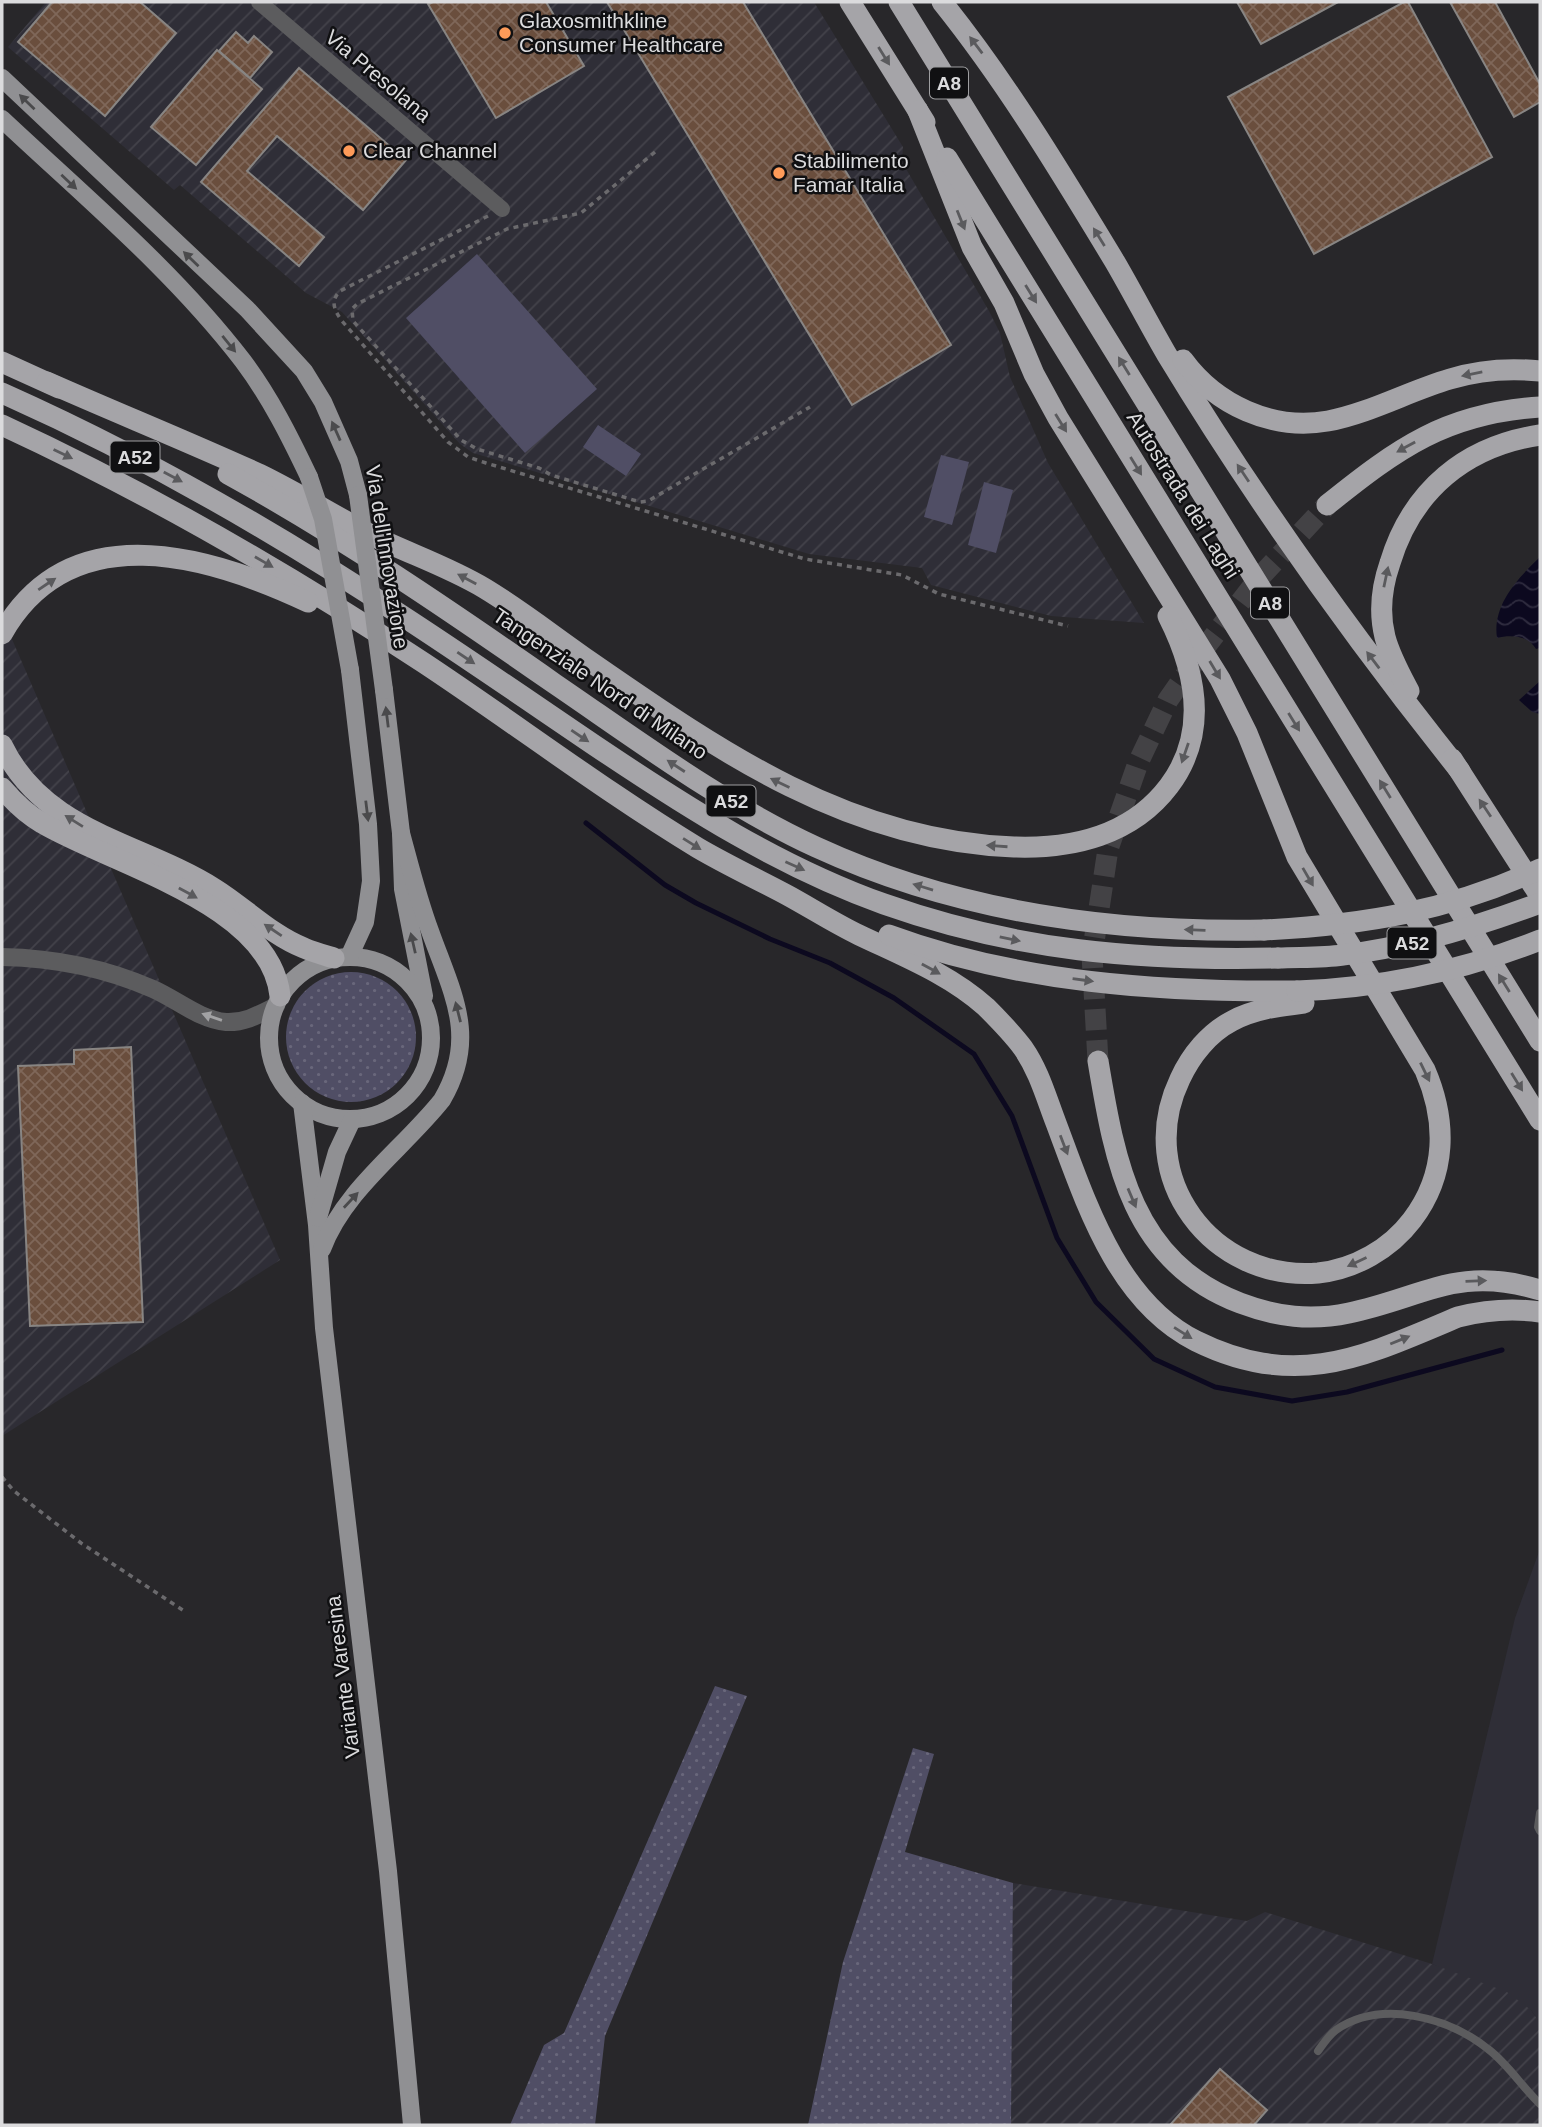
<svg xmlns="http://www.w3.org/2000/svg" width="1542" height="2127" font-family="Helvetica,sans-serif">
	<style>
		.built { fill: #2f2e37 }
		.industrial { fill: url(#industrial-furrows) }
		.grass { fill: url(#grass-dots) }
		.green { fill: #504e65 }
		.water { fill: url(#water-waves) }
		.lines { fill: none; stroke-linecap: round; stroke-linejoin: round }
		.stream { stroke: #0c091f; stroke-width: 5 }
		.building { fill: url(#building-cross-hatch); stroke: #888583; stroke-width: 2 }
		.motorway-tunnel { stroke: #434245; stroke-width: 21; stroke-dasharray: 21 10; stroke-linecap: butt }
		.path { stroke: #6b6a6d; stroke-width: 3.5; stroke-dasharray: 5 5; stroke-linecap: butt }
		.service { stroke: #5c5c5e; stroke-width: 8 }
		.minor { stroke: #5c5c5e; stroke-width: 16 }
		.tertiary { stroke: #5c5c5e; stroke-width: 18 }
		.primary { stroke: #909093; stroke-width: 18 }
		.motorway { stroke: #a5a4a8; stroke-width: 21 }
		.primary-bridge { stroke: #909093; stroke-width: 18 }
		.motorway-bridge { stroke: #a5a4a8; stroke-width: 21 }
		.oneway { fill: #5a5a5d }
		.oneway2 { fill: #4a4a4c }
		.oneway3 { fill: #a2a2a4 }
		.poi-dot { fill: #fe9b59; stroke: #101012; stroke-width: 2.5 }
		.labels { text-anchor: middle; stroke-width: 5; stroke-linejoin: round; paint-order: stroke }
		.shield { fill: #101012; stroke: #9e9ea0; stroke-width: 2 }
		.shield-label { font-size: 19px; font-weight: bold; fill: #dbdbdd }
		.poi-label { font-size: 21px; fill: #dbdbdd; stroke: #101012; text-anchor: start }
		.street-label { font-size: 21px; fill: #dbdbdd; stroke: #101012 }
	</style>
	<defs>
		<pattern id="industrial-furrows" width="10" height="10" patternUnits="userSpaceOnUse" patternTransform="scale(1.75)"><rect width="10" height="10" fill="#2f2e37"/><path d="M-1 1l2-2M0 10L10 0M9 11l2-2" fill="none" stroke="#43424a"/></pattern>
		<pattern id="grass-dots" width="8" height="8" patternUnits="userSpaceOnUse" patternTransform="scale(1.75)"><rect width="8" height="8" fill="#504e65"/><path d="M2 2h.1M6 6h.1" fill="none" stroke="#69677b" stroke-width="1.8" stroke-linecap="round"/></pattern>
		<pattern id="water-waves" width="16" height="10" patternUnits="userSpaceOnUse" patternTransform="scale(1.75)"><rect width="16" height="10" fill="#0c091f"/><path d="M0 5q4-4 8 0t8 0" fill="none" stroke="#2f2c3f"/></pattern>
		<pattern id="building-cross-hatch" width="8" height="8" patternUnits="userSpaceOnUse" patternTransform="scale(1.75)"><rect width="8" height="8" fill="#6a4e3d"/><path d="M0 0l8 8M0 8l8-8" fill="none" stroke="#7f6759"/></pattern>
	</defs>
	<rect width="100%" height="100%" fill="#28272a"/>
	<path class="built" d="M1540 1549V2023L1531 2010 1432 1964 1515 1618Z"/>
	<g class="industrial">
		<path d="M46 2H814L903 147 902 162 989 311 1000 333 1010 377 1048 463 1144 623 1051 616 931 585 922 568 809 554 473 453 460 444 342 312 306 293 180 185 174 190 8 47Z"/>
		<path d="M2 616 280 1260 2 1436Z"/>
		<path d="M1013 1883 1247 1921 1265 1912 1432 1964 1507 1992 1531 2010 1540 2023V2125H1011Z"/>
	</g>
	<g class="grass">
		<circle cx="351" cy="1037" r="65"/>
		<path d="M715 1686 747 1696 605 2036 595 2125H510L544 2045 564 2033Z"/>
		<path d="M913 1748 934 1754 905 1852 1013 1883 1011 2125H808L843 1962Z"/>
	</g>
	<g class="green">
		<path d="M477 254 597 389 525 453 406 318Z"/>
		<path d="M598 425 641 454 626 476 583 447Z"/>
		<path d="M941 455 969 462 952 525 924 517Z"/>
		<path d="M984 482 1013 490 996 553 968 545Z"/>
	</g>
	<g class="water">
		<path d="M1540 557V648L1536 649C1529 636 1511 634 1497 638 1492 605 1518 578 1540 557Z"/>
		<path d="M1540 681V714L1532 712 1519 700Z"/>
	</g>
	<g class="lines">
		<path class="stream" d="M586 823 665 885 696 903 770 939 830 963 894 998 974 1054 1012 1116 1057 1238 1096 1302 1154 1359 1215 1387 1292 1401 1347 1392 1502 1350"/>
	</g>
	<g class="building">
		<path d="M52 2H140L176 33 105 116 18 42Z"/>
		<path d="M433 2H546L584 66 496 118 428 4Z"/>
		<path d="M607 2H743L951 345 852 405Z"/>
		<path d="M1237 2H1338L1261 44Z"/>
		<path d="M1404 2H1408L1492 157 1314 254 1228 97Z"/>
		<path d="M1450 2H1495L1540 84V102L1514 117Z"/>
		<path d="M236 32 248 43 254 36 272 52 250 78 219 51Z"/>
		<path d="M217 50 262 89 196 165 151 127Z"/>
		<path d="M299 68 406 160 363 210 277 136 247 171 324 237 299 266 201 182Z"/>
		<path d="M131 1047 143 1322 30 1326 18 1066 74 1064V1050Z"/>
		<path d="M1220 2069 1267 2110 1254 2125H1170Z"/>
	</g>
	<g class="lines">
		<path class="motorway-tunnel" d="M1098 1061 1092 955 1108 849 1138 763 1168 700 1206 646 1260 577 1327 505"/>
		<g class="path">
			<path d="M655 152 581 213 507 229 357 304 352 309 353 321 461 440 477 449 539 468 551 475 640 502 648 501 810 407"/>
			<path d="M488 216 340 291C330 301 334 310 342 321L448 442 468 457 486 463 805 559 902 575 939 594 1068 626"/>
			<path d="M2 1477 14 1491 81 1543 184 1611"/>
		</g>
		<g class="service">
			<path d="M1540 1813 1538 1827 1540 1831"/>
			<path d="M1318 2051C1323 2044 1329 2035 1336 2030 1381 1999 1448 2017 1488 2049 1508 2064 1522 2087 1540 2104"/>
		</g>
		<path class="minor" d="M259 2 502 209"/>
		<path class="tertiary" d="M2 957C54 958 105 968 153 989 176 999 200 1020 226 1022 245 1023 260 1014 276 1006"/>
		<g class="primary">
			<path d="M2 78 247 309 304 371 323 402 349 461 358 495"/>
			<path d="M2 119C84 196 174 271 243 361 270 397 290 437 309 477"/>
			<path d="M384 690 401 833 403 889 424 996"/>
			<circle cx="350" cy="1038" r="81"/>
			<path d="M349 957 365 922 371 881 368 824 350 670"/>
			<path d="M302 1103 317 1225 324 1328 388 1871 412 2125"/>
			<path d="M318 1218 337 1152 352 1120"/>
			<path d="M322 1249C344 1190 403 1149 442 1100 479 1037 452 993 430 931 418 899 410 866 401 833"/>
		</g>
		<g class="motorway">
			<path d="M850 2 925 122"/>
			<path d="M899 2 1540 1041"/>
			<path d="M942 2C1007 83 1061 173 1115 262 1133 293 1149 324 1167 355 1255 500 1354 638 1460 771"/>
			<path d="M918 111 972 247 1004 303 1034 374 1058 418 1220 679 1247 733 1297 857 1425 1070C1447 1121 1447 1174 1412 1220 1390 1249 1355 1269 1318 1273 1212 1282 1133 1177 1180 1079 1191 1055 1209 1033 1232 1021 1254 1009 1280 1006 1304 1003"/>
			<path d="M947 158 1540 1120"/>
			<path d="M1183 360C1216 405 1272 431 1328 421 1370 413 1409 391 1450 379 1479 370 1510 368 1540 371"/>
			<path d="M2 362 59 388"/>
			<path d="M47 382C117 413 189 442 259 474 298 493 335 516 373 536 410 554 449 567 484 588 519 609 552 635 585 658 718 750 847 841 1014 847 1073 849 1132 835 1169 786 1209 733 1196 671 1168 616"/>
			<path d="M2 393C141 455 274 531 401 615 467 658 532 703 597 747 688 808 780 867 884 904 1017 951 1139 961 1278 958"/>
			<path d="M2 425C149 493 289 574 424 663 516 724 604 791 698 848 727 865 757 879 787 895 811 908 834 923 859 935 903 956 949 974 986 1007 999 1020 1012 1033 1023 1048 1039 1071 1046 1097 1056 1123 1085 1200 1116 1301 1196 1341 1297 1391 1365 1356 1458 1317 1486 1310 1512 1308 1540 1312"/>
			<path d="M228 474C342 537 449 610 555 684 640 742 723 804 816 847 957 912 1110 933 1264 930"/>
			<path d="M1327 505C1398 448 1446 413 1540 407"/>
			<path d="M2 634C70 514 208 555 308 602"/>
			<path d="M1409 691C1400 674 1390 656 1385 637 1379 613 1382 586 1390 563 1412 490 1466 446 1540 435"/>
			<path d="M2 745C44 833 141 842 215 889 244 907 271 935 304 948 313 952 324 955 334 958"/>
			<path d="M1452 759 1540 896"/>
			<path d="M2 788C14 802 26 814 42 823 111 864 271 904 280 996"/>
			<path d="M889 935C1019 983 1160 992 1297 991"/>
			<path d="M1098 1061C1115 1163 1132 1262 1240 1303 1277 1317 1311 1321 1349 1313 1424 1297 1458 1265 1540 1290"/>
		</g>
		<g class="primary-bridge">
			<path d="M309 477 323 519 350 670"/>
			<path d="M358 495 384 690"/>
		</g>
		<g class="motorway-bridge">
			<path d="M1264 930C1364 925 1448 911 1540 869"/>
			<path d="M1278 958C1300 957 1322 958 1343 955 1411 947 1476 927 1540 903"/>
			<path d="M1297 991C1381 988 1462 971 1540 940"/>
		</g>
	</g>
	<defs><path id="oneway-solid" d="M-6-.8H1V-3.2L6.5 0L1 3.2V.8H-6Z" transform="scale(1.75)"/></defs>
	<g class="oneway">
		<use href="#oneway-solid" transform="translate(976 45) rotate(-127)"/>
		<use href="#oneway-solid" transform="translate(884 56) rotate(58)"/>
		<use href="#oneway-solid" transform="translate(961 220) rotate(68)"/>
		<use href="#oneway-solid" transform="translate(1099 237) rotate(-122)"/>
		<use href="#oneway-solid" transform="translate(1031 294) rotate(58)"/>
		<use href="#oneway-solid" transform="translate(1124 366) rotate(-122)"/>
		<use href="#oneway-solid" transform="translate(1472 374) rotate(169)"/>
		<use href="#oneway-solid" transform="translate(1061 423) rotate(58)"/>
		<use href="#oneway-solid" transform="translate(1406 447) rotate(151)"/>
		<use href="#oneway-solid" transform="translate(63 454) rotate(26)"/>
		<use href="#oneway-solid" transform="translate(1136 466) rotate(58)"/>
		<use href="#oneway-solid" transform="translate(1243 473) rotate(-124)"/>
		<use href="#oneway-solid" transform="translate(173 477) rotate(28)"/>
		<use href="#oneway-solid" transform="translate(264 562) rotate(30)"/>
		<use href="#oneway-solid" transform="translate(1386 577) rotate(-78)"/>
		<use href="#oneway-solid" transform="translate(467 579) rotate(-152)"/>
		<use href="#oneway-solid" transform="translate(47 584) rotate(-34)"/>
		<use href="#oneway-solid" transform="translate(466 658) rotate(34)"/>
		<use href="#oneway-solid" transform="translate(1373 660) rotate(-127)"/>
		<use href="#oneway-solid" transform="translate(1215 670) rotate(59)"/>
		<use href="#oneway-solid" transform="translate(1294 722) rotate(58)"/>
		<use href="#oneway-solid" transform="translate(580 736) rotate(34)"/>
		<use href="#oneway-solid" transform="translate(1185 753) rotate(109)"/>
		<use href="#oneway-solid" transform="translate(676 766) rotate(-147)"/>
		<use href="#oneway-solid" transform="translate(780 783) rotate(-154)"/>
		<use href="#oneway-solid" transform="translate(1385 789) rotate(-122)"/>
		<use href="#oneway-solid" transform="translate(1485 808) rotate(-124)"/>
		<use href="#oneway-solid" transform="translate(74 821) rotate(-148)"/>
		<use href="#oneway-solid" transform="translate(692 844) rotate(32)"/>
		<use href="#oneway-solid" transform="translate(997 846) rotate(-176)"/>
		<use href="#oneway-solid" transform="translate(795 866) rotate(24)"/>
		<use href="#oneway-solid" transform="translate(1308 877) rotate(60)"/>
		<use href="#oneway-solid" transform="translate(923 887) rotate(-163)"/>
		<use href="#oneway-solid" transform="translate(188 893) rotate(29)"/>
		<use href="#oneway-solid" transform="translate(273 930) rotate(-146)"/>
		<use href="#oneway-solid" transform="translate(1195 930) rotate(-178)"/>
		<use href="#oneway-solid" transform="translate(1010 939) rotate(12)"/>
		<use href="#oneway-solid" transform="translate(931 969) rotate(29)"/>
		<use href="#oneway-solid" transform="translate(1083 980) rotate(8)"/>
		<use href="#oneway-solid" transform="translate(1504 983) rotate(-122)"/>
		<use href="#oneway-solid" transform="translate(1425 1072) rotate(64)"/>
		<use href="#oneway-solid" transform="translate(1517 1082) rotate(58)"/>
		<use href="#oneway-solid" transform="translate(1064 1145) rotate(69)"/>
		<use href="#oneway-solid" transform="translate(1132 1198) rotate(67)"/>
		<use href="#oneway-solid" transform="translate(1357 1262) rotate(155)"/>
		<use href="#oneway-solid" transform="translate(1476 1281) rotate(-2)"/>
		<use href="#oneway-solid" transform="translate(1183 1333) rotate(32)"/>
		<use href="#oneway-solid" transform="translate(1400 1340) rotate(-22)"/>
	</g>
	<g class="oneway2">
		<use href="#oneway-solid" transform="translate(27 102) rotate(-136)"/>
		<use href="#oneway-solid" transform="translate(69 182) rotate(43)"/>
		<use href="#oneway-solid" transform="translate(191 259) rotate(-136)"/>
		<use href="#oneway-solid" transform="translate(229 344) rotate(51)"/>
		<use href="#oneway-solid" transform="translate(336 431) rotate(-114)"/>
		<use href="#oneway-solid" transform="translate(387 717) rotate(-97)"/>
		<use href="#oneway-solid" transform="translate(367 811) rotate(83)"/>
		<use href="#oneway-solid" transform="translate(413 943) rotate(-103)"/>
		<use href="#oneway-solid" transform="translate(458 1012) rotate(-104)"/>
		<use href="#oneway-solid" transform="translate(351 1200) rotate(-47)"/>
	</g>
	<use class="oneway3" href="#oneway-solid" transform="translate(212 1017) rotate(-161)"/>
	<g class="poi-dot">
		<circle cx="505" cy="33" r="7"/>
		<circle cx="349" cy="151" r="7"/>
		<circle cx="779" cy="173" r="7"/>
	</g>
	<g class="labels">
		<g class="shield">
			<rect x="930" y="67.5" width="38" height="31" rx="5"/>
			<rect x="110.5" y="441.5" width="49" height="31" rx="5"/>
			<rect x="1251" y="587.5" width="38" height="31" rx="5"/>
			<rect x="706.5" y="785.5" width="49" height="31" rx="5"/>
			<rect x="1387.5" y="927.5" width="49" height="31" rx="5"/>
		</g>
		<g class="shield-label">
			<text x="949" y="90">A8</text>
			<text x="135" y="464">A52</text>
			<text x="1270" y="610">A8</text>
			<text x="731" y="808">A52</text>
			<text x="1412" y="950">A52</text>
		</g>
		<g class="poi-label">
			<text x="519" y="28">Glaxosmithkline<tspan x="519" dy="24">Consumer Healthcare</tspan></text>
			<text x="363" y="158">Clear Channel</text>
			<text x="793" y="168">Stabilimento<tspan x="793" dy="24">Famar Italia</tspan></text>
		</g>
		<g class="street-label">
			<text transform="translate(378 76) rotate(40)" y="7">Via Presolana</text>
			<text transform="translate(1183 495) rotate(58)" y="7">Autostrada dei Laghi</text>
			<text transform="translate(387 557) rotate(81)" y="7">Via dell'Innovazione</text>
			<text transform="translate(600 684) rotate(34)" y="7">Tangenziale Nord di Milano</text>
			<text transform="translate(343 1677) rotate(-97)" y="7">Variante Varesina</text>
		</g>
	</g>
	<rect width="1542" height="2127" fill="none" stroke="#dbdbdd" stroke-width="7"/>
</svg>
